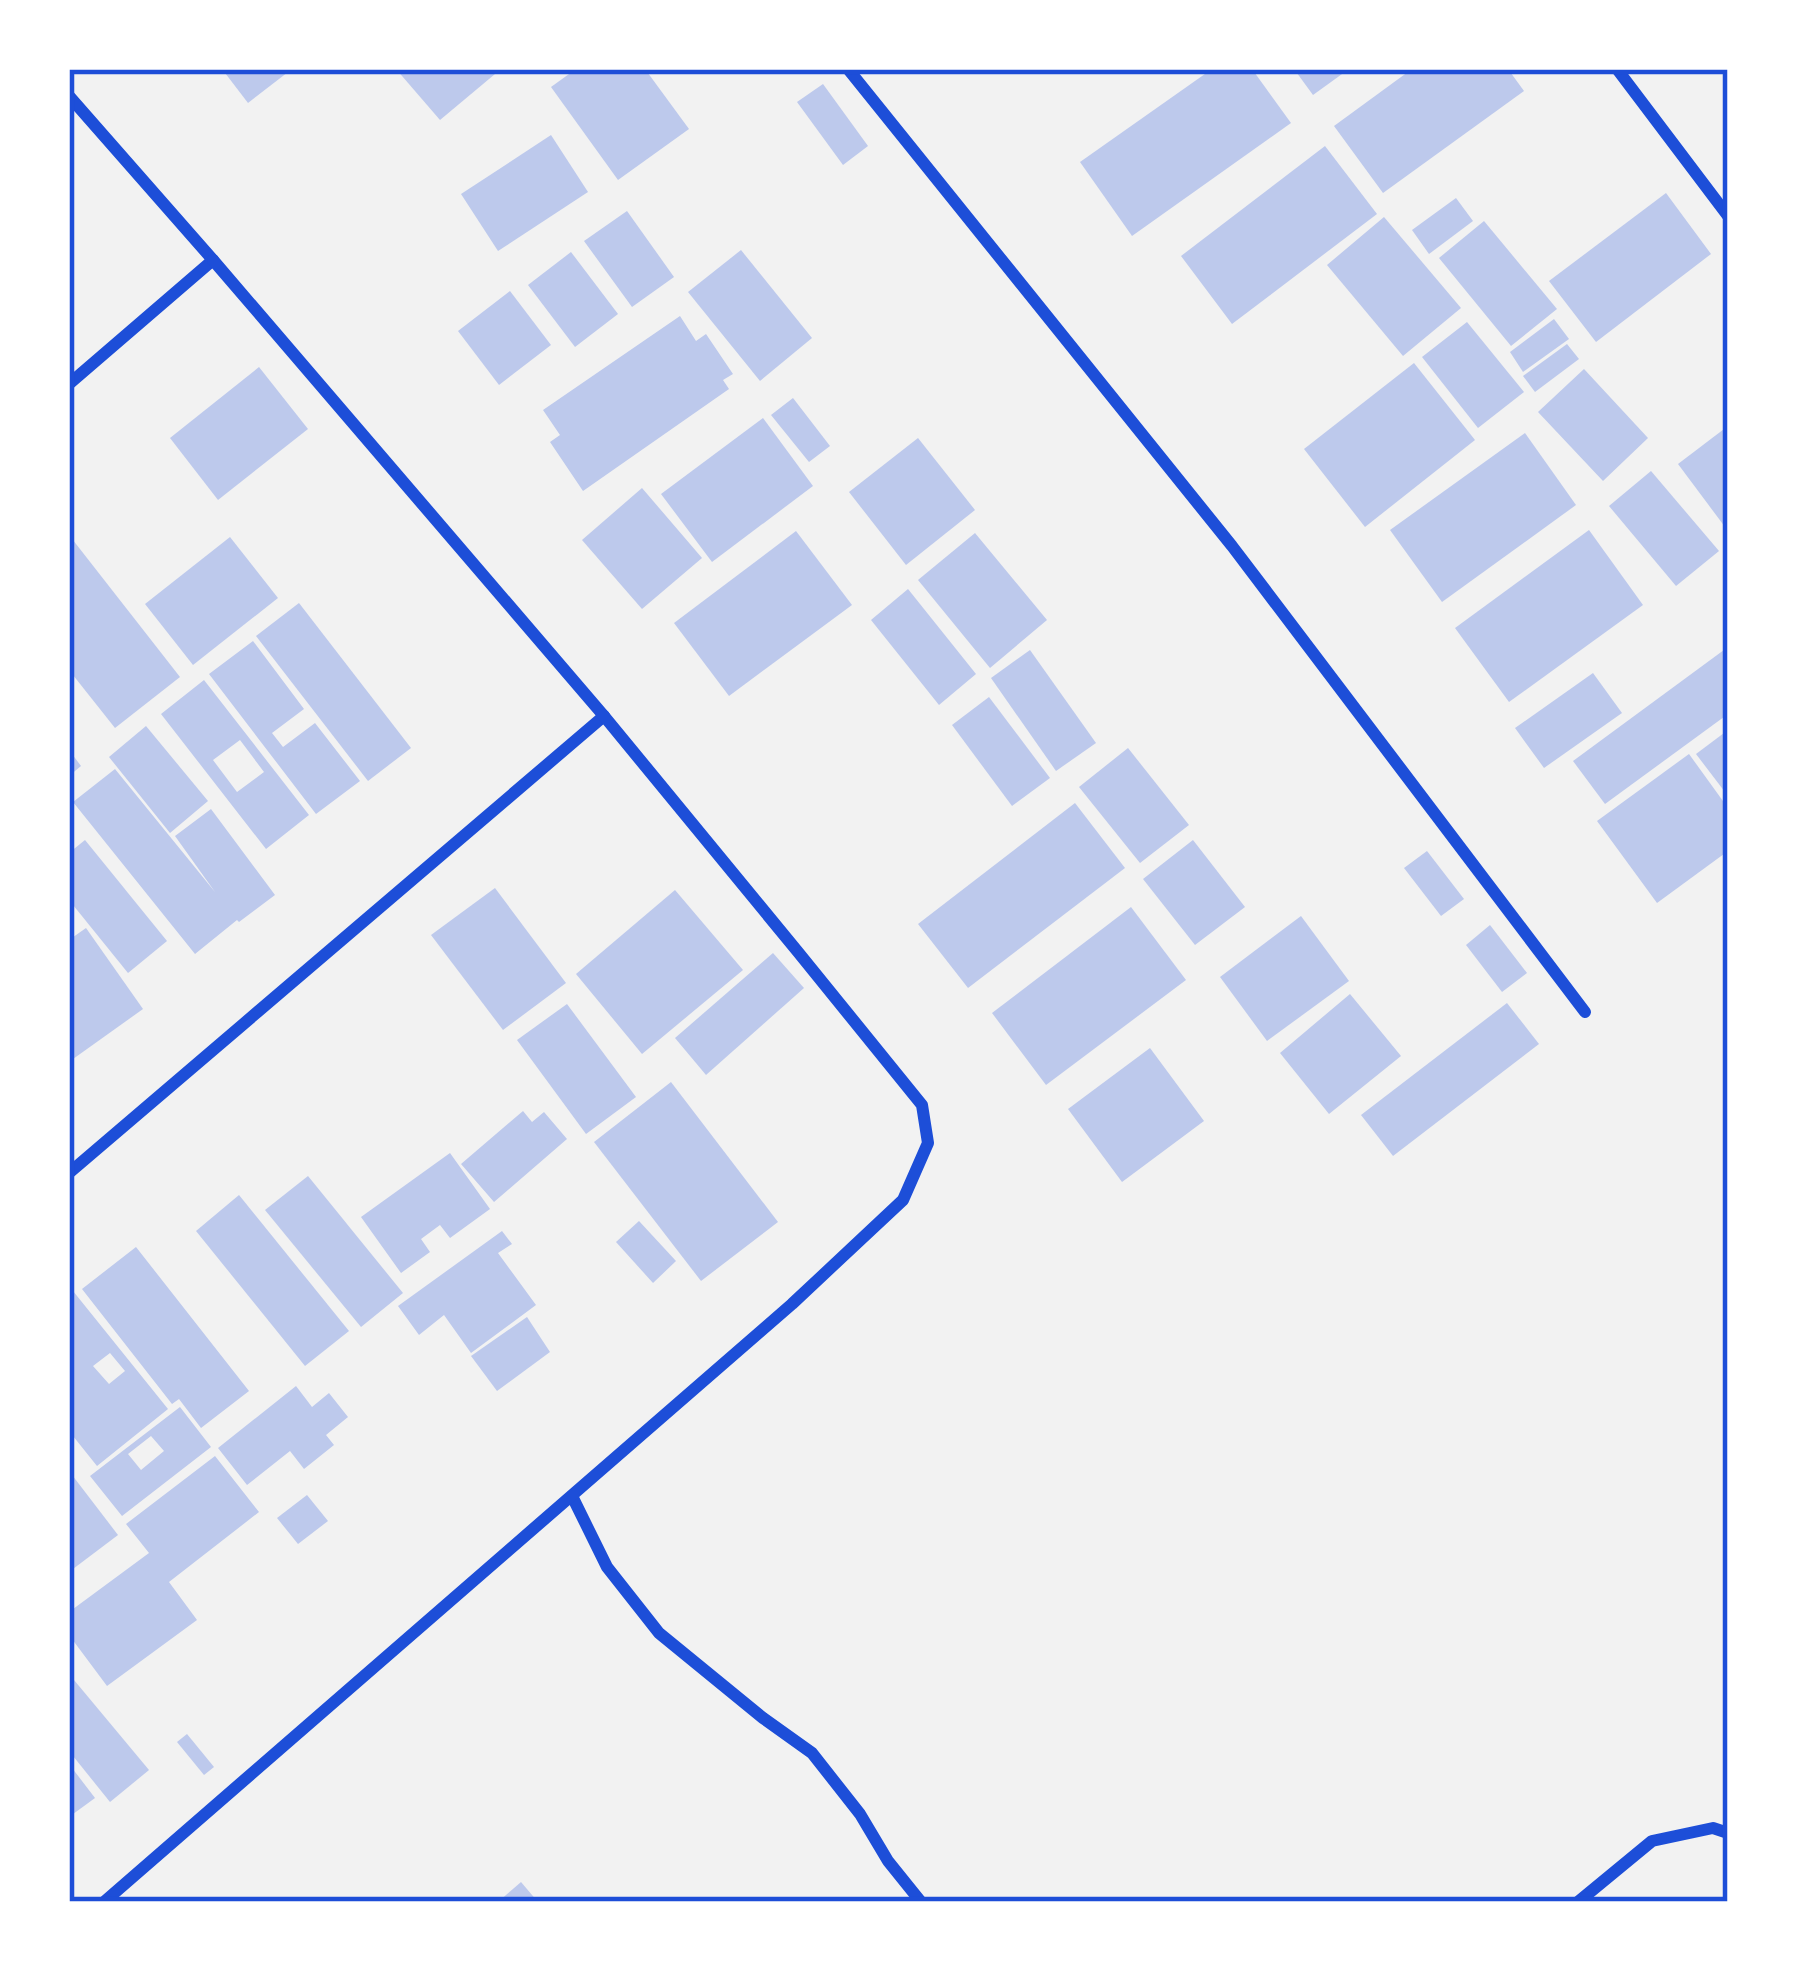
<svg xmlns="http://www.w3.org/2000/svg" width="1797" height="1971" font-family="'PT Sans',sans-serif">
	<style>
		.building { fill: #bdc9ec; fill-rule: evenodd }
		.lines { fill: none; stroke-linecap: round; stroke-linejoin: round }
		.minor { stroke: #1d4ed8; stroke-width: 12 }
		.neatline { fill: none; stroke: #1d4ed8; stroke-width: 4.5 }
	</style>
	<rect width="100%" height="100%" fill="#f2f2f2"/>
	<g class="building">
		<path d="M222 69H292L248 103Z"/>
		<path d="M396 69H501L440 120Z"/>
		<path d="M576 69H645L689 129 618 180 551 87Z"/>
		<path d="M1212 69H1252L1291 123 1132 236 1080 162Z"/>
		<path d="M1294 69H1349L1313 95Z"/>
		<path d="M1412 69H1508L1524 91 1383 193 1334 126Z"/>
		<path d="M823 84 868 146 843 165 797 102Z"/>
		<path d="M551 135 588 192 498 251 461 194Z"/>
		<path d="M1325 146 1377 214 1232 324 1181 256Z"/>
		<path d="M1666 193 1711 254 1596 342 1549 281Z"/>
		<path d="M1456 198 1473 221 1429 254 1412 230Z"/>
		<path d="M627 211 674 277 632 307 584 241Z"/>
		<path d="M1384 217 1461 308 1403 356 1327 265Z"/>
		<path d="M1484 221 1557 309 1511 346 1439 258Z"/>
		<path d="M741 250 812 338 760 381 688 292Z"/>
		<path d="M571 252 618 314 575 347 528 285Z"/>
		<path d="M510 291 551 345 499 385 458 331Z"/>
		<path d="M680 316 696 341 706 334 733 374 723 380 729 389 583 491 550 442 560 435 543 410Z"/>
		<path d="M1554 319 1569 339 1523 372 1510 352Z"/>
		<path d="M1467 322 1524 392 1478 428 1422 357Z"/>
		<path d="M1567 344 1579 359 1535 392 1523 376Z"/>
		<path d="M1414 363 1475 440 1365 527 1304 449Z"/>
		<path d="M259 367 308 429 218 500 170 438Z"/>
		<path d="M1584 369 1648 438 1603 481 1538 412Z"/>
		<path d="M793 398 830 446 809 462 771 415Z"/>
		<path d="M763 418 813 486 712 562 661 494Z"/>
		<path d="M1728 426V531L1678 464Z"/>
		<path d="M1525 433 1576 505 1442 602 1390 530Z"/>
		<path d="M918 438 975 510 906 565 849 492Z"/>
		<path d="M1651 471 1719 551 1676 586 1609 506Z"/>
		<path d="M642 488 702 558 642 609 582 540Z"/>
		<path d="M1589 530 1643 605 1509 702 1455 628Z"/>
		<path d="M796 531 852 605 729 696 674 623Z"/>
		<path d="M975 533 1047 620 990 668 918 580Z"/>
		<path d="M69 535 180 677 115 728 69 670Z"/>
		<path d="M230 537 278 598 193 665 145 604Z"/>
		<path d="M908 589 976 674 939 705 871 620Z"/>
		<path d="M299 603 411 748 368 781 256 636Z"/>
		<path d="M253 641 304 709 272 733 283 747 315 723 360 781 316 814 209 674Z"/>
		<path d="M1728 647V714L1605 804 1573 761Z"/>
		<path d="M1030 650 1096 743 1056 771 991 678Z"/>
		<path d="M1593 673 1622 713 1544 768 1515 728Z"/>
		<path d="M204 680 309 815 266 849 161 714ZM240 740 264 772 237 792 213 760Z"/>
		<path d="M989 697 1050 778 1012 806 952 725Z"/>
		<path d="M146 726 208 801 170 833 109 757Z"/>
		<path d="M1728 730V796L1696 754Z"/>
		<path d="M1128 748 1189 825 1140 863 1079 787Z"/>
		<path d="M69 750 81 766 69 776Z"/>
		<path d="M1689 754 1728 808V851L1657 903 1597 821Z"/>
		<path d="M115 769 215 892 175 836 211 809 275 895 239 922 237 920 195 954 73 802Z"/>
		<path d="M1075 803 1125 868 968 988 918 924Z"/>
		<path d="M85 840 167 941 128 973 69 900V853Z"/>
		<path d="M1193 840 1245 907 1195 945 1143 879Z"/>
		<path d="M1427 851 1464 899 1441 916 1404 868Z"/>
		<path d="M495 888 566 983 503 1030 431 935Z"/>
		<path d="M675 890 743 970 642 1054 576 974Z"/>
		<path d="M1131 907 1186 980 1046 1085 992 1013Z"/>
		<path d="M1301 916 1349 981 1267 1041 1220 977Z"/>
		<path d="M1490 925 1527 973 1502 992 1466 945Z"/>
		<path d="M86 928 143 1009 73 1059 69 1053V940Z"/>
		<path d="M773 953 804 988 706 1075 675 1038Z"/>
		<path d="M1350 994 1401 1056 1329 1114 1280 1053Z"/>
		<path d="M1507 1003 1539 1044 1393 1156 1361 1115Z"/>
		<path d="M567 1004 636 1097 586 1134 517 1040Z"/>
		<path d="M1150 1048 1204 1121 1122 1182 1068 1109Z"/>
		<path d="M671 1082 778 1222 701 1281 594 1142Z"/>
		<path d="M523 1111 532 1122 544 1112 567 1139 494 1202 461 1164Z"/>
		<path d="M450 1153 490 1209 450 1238 440 1225 421 1239 430 1252 401 1273 361 1217Z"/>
		<path d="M308 1176 403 1293 361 1327 265 1210Z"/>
		<path d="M239 1195 349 1331 305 1366 196 1231Z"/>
		<path d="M639 1221 676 1261 653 1283 616 1242Z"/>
		<path d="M502 1231 512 1244 498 1253 536 1305 471 1353 444 1315 419 1335 398 1306Z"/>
		<path d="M136 1247 249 1391 201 1428 179 1399 172 1404 82 1289Z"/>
		<path d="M73 1291 168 1409 97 1466 69 1431V1294ZM110 1353 125 1371 109 1384 93 1366Z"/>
		<path d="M527 1317 550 1352 497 1391 471 1356Z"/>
		<path d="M296 1386 312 1407 329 1393 348 1417 326 1435 334 1445 304 1469 290 1451 247 1485 218 1448Z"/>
		<path d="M180 1407 211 1447 122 1516 90 1476ZM151 1436 164 1451 141 1470 128 1454Z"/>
		<path d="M215 1456 259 1512 169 1582 197 1620 107 1686 69 1635V1612L149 1553 126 1524Z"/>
		<path d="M69 1471 118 1535 69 1572Z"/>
		<path d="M307 1495 328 1521 298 1544 277 1518Z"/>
		<path d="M69 1674 149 1770 110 1802 69 1751Z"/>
		<path d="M187 1734 214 1767 204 1775 177 1742Z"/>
		<path d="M69 1764 95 1798 69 1817Z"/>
		<path d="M521 1882 538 1902H498Z"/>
	</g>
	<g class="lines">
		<g class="minor">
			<path d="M848 69 1232 546 1585 1012"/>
			<path d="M1617 69 1728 216"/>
			<path d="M69 96 213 260 69 384"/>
			<path d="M69 1173 604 716"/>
			<path d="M572 1496 607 1567 659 1633 763 1718 812 1753 860 1814 888 1861 921 1902"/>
			<path d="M104 1902 792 1304 903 1200 928 1143 922 1105 798 952 604 716 213 260"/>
			<path d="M1578 1902 1652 1841 1713 1828 1728 1833"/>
		</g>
	</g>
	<rect width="1797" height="1971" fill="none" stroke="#ffffff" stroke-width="144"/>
	<rect x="72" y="72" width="1653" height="1827" class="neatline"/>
</svg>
